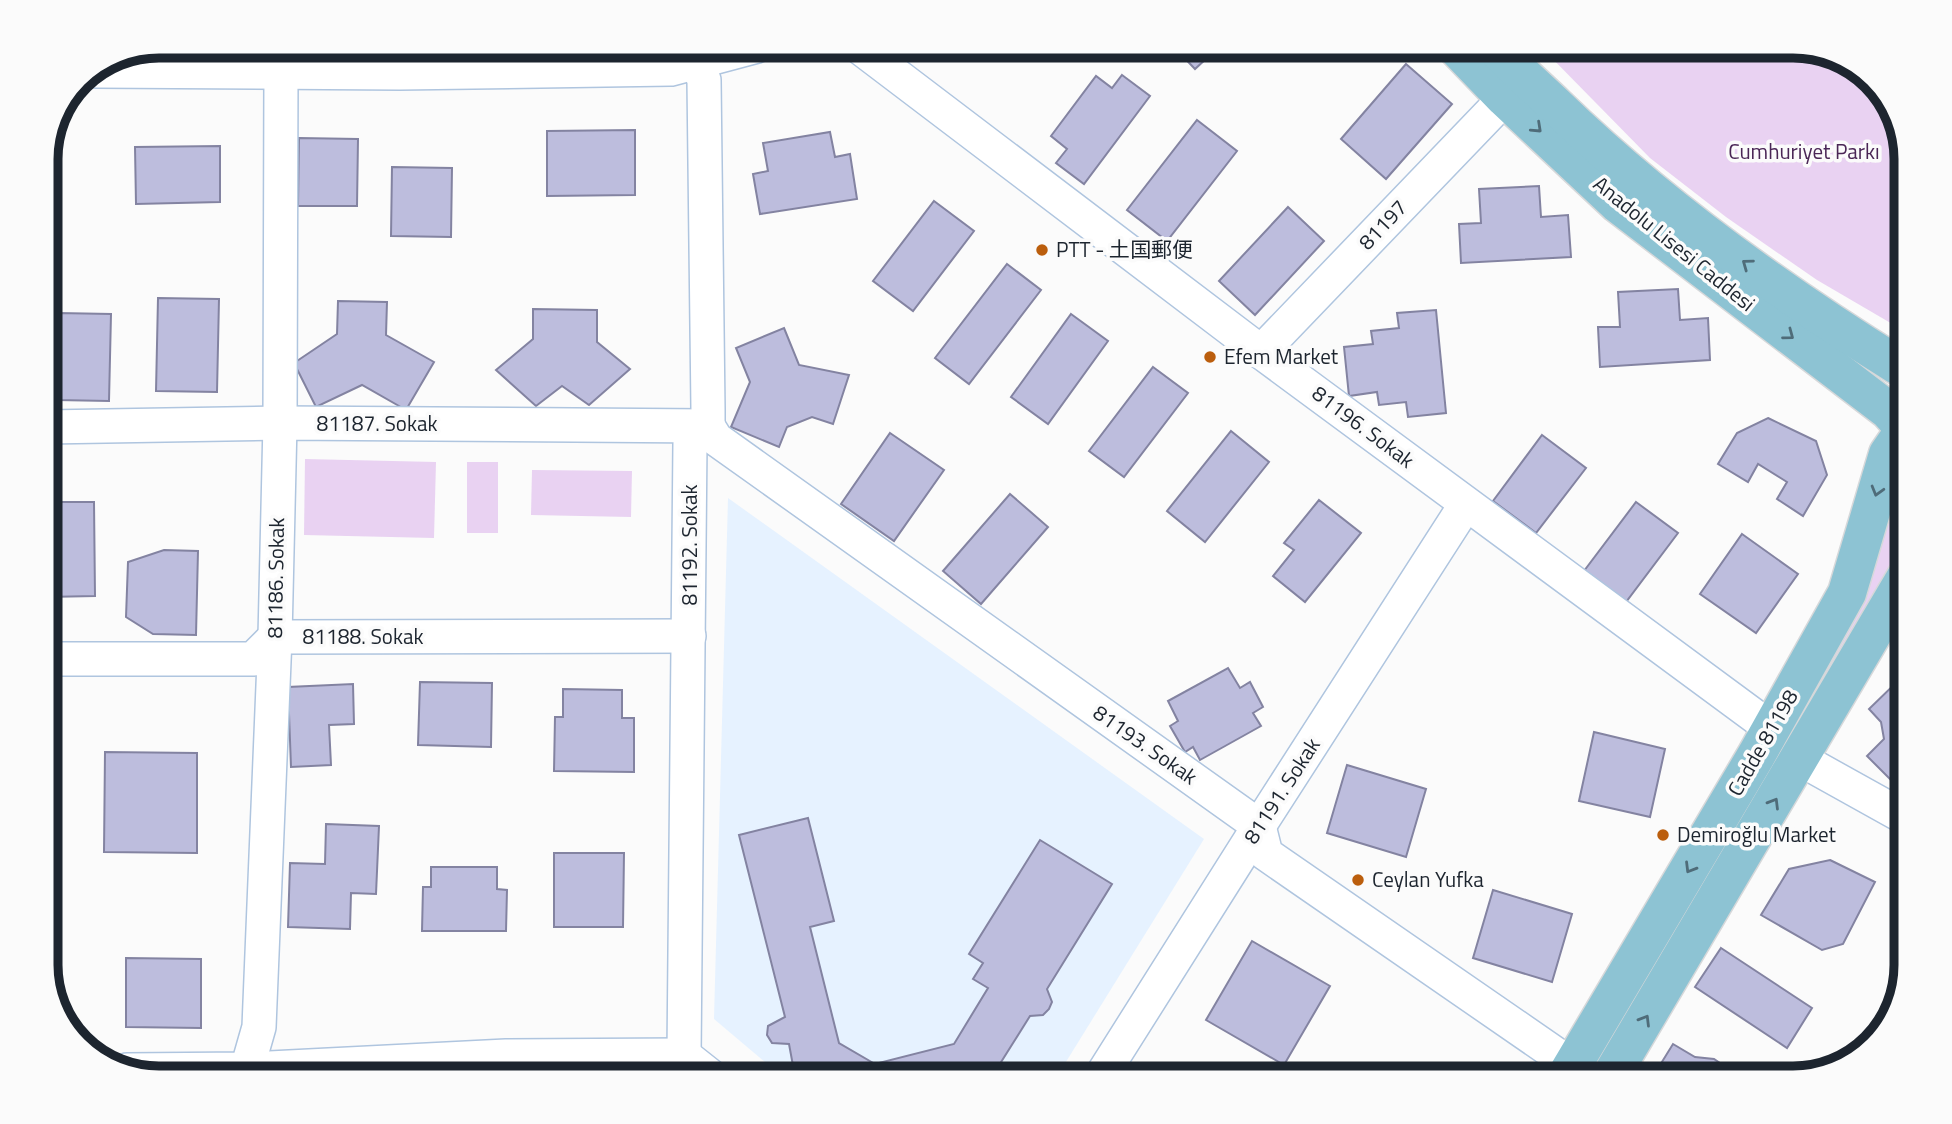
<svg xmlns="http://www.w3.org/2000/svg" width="1952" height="1124" font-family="'Titillium Web','Noto Sans SC',sans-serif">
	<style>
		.built { fill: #e6f2ff }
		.green { fill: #e9d2f2 }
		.building { fill: #bdbddd; stroke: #8383a1; stroke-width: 2 }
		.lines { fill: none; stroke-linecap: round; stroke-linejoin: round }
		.minor-casing { stroke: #afc5df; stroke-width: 36 }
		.major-casing { stroke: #d6d8da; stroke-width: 41 }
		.minor { stroke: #fff; stroke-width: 33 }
		.major { stroke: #8dc3d3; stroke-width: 38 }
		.oneway { stroke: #4f6c79 }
		.poi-dot { fill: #bb5e0d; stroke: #fbfbfb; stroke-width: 2.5 }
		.labels { text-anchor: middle; stroke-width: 7; stroke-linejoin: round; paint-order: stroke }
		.park-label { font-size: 21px; fill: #4a2656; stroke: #fbfbfb }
		.street-label { font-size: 21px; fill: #1d252f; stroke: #fbfbfb }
		.poi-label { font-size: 21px; fill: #1d252f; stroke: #fbfbfb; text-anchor: start }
		.rim { fill: none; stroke: #1d252f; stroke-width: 9 }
	</style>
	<rect width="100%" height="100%" fill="#fbfbfb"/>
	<path class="built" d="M728 498 1204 839 1056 1078H784L714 1019Z"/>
	<g class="green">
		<path d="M1540 46H1793L1850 60 1891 102 1906 152V332L1817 280 1726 217 1650 158Z"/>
		<path d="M305 459 436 462 434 538 304 535Z"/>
		<rect x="467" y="462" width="31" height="71"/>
		<path d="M532 470 632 471 631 517 531 515Z"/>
		<path d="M1906 482V547L1589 1078H1580L1830 664Z"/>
	</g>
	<g class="building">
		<path d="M270 46H301L270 49Z"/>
		<path d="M369 46H428L370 52Z"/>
		<path d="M465 46H526L466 52Z"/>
		<path d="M1173 46H1220L1195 69Z"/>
		<path d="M1406 64 1452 104 1386 179 1341 139Z"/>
		<path d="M1122 75 1150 96 1084 184 1056 163 1067 149 1051 136 1096 76 1112 88Z"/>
		<path d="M1197 120 1237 151 1167 241 1127 210Z"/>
		<path d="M635 130V195L547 196V131Z"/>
		<path d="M830 132 835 157 850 154 857 199 760 214 753 174 768 171 763 143Z"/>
		<path d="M299 138 358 139 357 206H298Z"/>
		<path d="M220 146V202L136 204 135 147Z"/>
		<path d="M392 167 452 168 451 237 391 236Z"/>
		<path d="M1539 186 1541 217 1568 215 1571 257 1461 263 1459 224 1481 223 1479 189Z"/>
		<path d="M934 201 974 231 913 311 873 281Z"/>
		<path d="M1288 207 1324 241 1255 315 1219 281Z"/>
		<path d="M1007 264 1041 290 969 384 935 358Z"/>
		<path d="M1678 289 1680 320 1708 318 1710 360 1600 367 1598 327H1620L1618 292Z"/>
		<path d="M158 298 219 299 217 392 156 391Z"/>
		<path d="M338 301 387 302 386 335 434 362 406 410 362 385 316 407 294 363 337 334Z"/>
		<path d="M533 309 597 310V342L630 369 589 405 562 386 536 406 496 370 533 339Z"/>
		<path d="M1436 310 1446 413 1408 417 1406 402 1379 405 1377 392 1349 396 1344 347 1373 344 1371 331 1399 328 1397 313Z"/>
		<path d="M58 313 111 314 109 401 57 400Z"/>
		<path d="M1071 314 1108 341 1048 424 1011 397Z"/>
		<path d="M784 328 799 365 849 375 833 424 812 417 787 427 779 447 731 427 750 382 736 348Z"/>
		<path d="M1153 367 1188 393 1124 477 1089 451Z"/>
		<path d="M1768 418 1816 441 1827 475 1803 516 1777 499 1787 482 1758 464 1748 482 1718 464 1737 433Z"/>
		<path d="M1231 431 1269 462 1205 542 1167 511Z"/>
		<path d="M890 433 944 470 894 541 841 504Z"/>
		<path d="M1542 435 1586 468 1536 533 1493 501Z"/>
		<path d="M1010 494 1048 527 981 604 943 571Z"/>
		<path d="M1319 500 1361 533 1305 602 1273 576 1294 550 1284 543Z"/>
		<path d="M46 502H94L95 596 46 597Z"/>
		<path d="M1636 502 1678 533 1626 602 1584 571Z"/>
		<path d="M1742 534 1798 574 1756 633 1700 594Z"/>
		<path d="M164 550 198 551 196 635 153 634 126 617 128 562Z"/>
		<path d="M1228 668 1240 688 1250 682 1263 707 1253 713 1261 726 1200 760 1193 747 1185 752 1170 726 1178 721 1168 701Z"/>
		<path d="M1906 673V795L1867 756 1884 739 1881 722 1869 709Z"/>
		<path d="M420 682 492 683 491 747 418 745Z"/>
		<path d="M353 684 354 724 329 725 331 765 291 767 288 687Z"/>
		<path d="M563 689 622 690V718H634V772L554 771 555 717H563Z"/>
		<path d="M1594 732 1665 749 1650 817 1579 801Z"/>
		<path d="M105 752 197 753V853L104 852Z"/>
		<path d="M1347 765 1426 789 1406 857 1327 833Z"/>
		<path d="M808 818 834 921 810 927 839 1043 875 1064 954 1044 988 988 973 979 983 963 969 954 1040 840 1112 884 1047 989 1052 1002 1049 1009 1043 1015 1030 1016 991 1078H807L794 1071 789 1044 772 1043 767 1035 768 1026 785 1017 739 835Z"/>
		<path d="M326 824 379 826 376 894 351 893 350 929 288 927 290 863 325 864Z"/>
		<path d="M554 853H624L623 927H554Z"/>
		<path d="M1830 860 1875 882 1843 944 1822 950 1761 915 1789 869Z"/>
		<path d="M431 867H497V889L507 890 506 931H422L423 887H431Z"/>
		<path d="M1493 890 1572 914 1552 982 1473 958Z"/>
		<path d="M46 941H52L53 994 46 972Z"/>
		<path d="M1252 941 1330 986 1284 1065 1206 1020Z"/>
		<path d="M1721 948 1812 1008 1787 1048 1695 987Z"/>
		<path d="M126 958 201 959V1028L126 1027Z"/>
		<path d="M1673 1044 1695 1057 1714 1059 1733 1072 1736 1078H1652Z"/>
	</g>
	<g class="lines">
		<g class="minor-casing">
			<g id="minor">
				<path d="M858 46 1261 352 1772 729"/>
				<path d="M96 71 400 73 671 69 757 46"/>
				<path d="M1261 352 1505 98"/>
				<path d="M46 427 280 423 708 426 716 439 1259 826 1266 854 1573 1066"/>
				<path d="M46 659H253L275 637 689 636"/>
				<path d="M1800 759 1906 818"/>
				<path d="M684 1055 690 443 708 426V410L704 80 690 46"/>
				<path d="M127 1070 247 1069 506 1056 684 1055 713 1078"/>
				<path d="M236 1078 247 1069 259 1027 275 637 280 423 281 71"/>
				<path d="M1100 1078 1259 826 1466 504"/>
			</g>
		</g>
		<g class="major-casing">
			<g id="major">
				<path d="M1455 46 1505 98 1618 204 1889 411 1906 430"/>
				<path d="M1494 46C1513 67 1534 85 1555 105 1658 205 1775 289 1897 365L1906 368"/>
				<path d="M1565 1078 1757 754 1847 593 1888 454 1906 428"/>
				<path d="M1610 1078 1906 577"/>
			</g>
		</g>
		<use href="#minor" class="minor"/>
		<use href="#major" class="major"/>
	</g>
	<defs><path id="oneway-chevron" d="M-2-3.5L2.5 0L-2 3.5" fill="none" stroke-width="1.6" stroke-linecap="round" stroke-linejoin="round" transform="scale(1.75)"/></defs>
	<g class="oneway">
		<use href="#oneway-chevron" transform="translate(1537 128) rotate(43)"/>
		<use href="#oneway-chevron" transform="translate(1747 264) rotate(-144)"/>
		<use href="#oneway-chevron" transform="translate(1789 335) rotate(37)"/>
		<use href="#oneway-chevron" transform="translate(1877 491) rotate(106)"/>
		<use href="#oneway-chevron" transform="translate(1774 803) rotate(-59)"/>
		<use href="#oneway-chevron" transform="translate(1690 868) rotate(121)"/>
		<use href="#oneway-chevron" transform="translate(1645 1020) rotate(-59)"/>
	</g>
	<g class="poi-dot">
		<circle cx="1042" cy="250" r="7"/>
		<circle cx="1210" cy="357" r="7"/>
		<circle cx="1663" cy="835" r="7"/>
		<circle cx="1358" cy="880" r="7"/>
	</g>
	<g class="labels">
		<g class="park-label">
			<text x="1804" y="159">Cumhuriyet Parkı</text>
		</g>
		<g class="street-label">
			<text transform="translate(1383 225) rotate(-47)" y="7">81197</text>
			<text transform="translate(1674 244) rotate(39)" y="7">Anadolu Lisesi Caddesi</text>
			<text x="377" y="431">81187. Sokak</text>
			<text transform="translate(1363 427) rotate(37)" y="7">81196. Sokak</text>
			<text transform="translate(690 545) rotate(-90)" y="7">81192. Sokak</text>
			<text transform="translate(276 578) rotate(-89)" y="7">81186. Sokak</text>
			<text x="363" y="644">81188. Sokak</text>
			<text transform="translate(1763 743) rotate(-60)" y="7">Cadde 81198</text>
			<text transform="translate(1145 745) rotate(35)" y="7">81193. Sokak</text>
			<text transform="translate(1282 791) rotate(-57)" y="7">81191. Sokak</text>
		</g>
		<g class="poi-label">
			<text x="1056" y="257">PTT - 土国郵便</text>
			<text x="1224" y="364">Efem Market</text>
			<text x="1677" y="842">Demiroğlu Market</text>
			<text x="1372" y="887">Ceylan Yufka</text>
		</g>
	</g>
	<path d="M0 0H1952V1124H0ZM159 58H1793A101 101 0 0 1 1894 159V965A101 101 0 0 1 1793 1066H159A101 101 0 0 1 58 965V159A101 101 0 0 1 159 58Z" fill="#fbfbfb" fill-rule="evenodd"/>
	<path class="rim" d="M159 58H1793A101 101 0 0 1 1894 159V965A101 101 0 0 1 1793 1066H159A101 101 0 0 1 58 965V159A101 101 0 0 1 159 58Z"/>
</svg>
